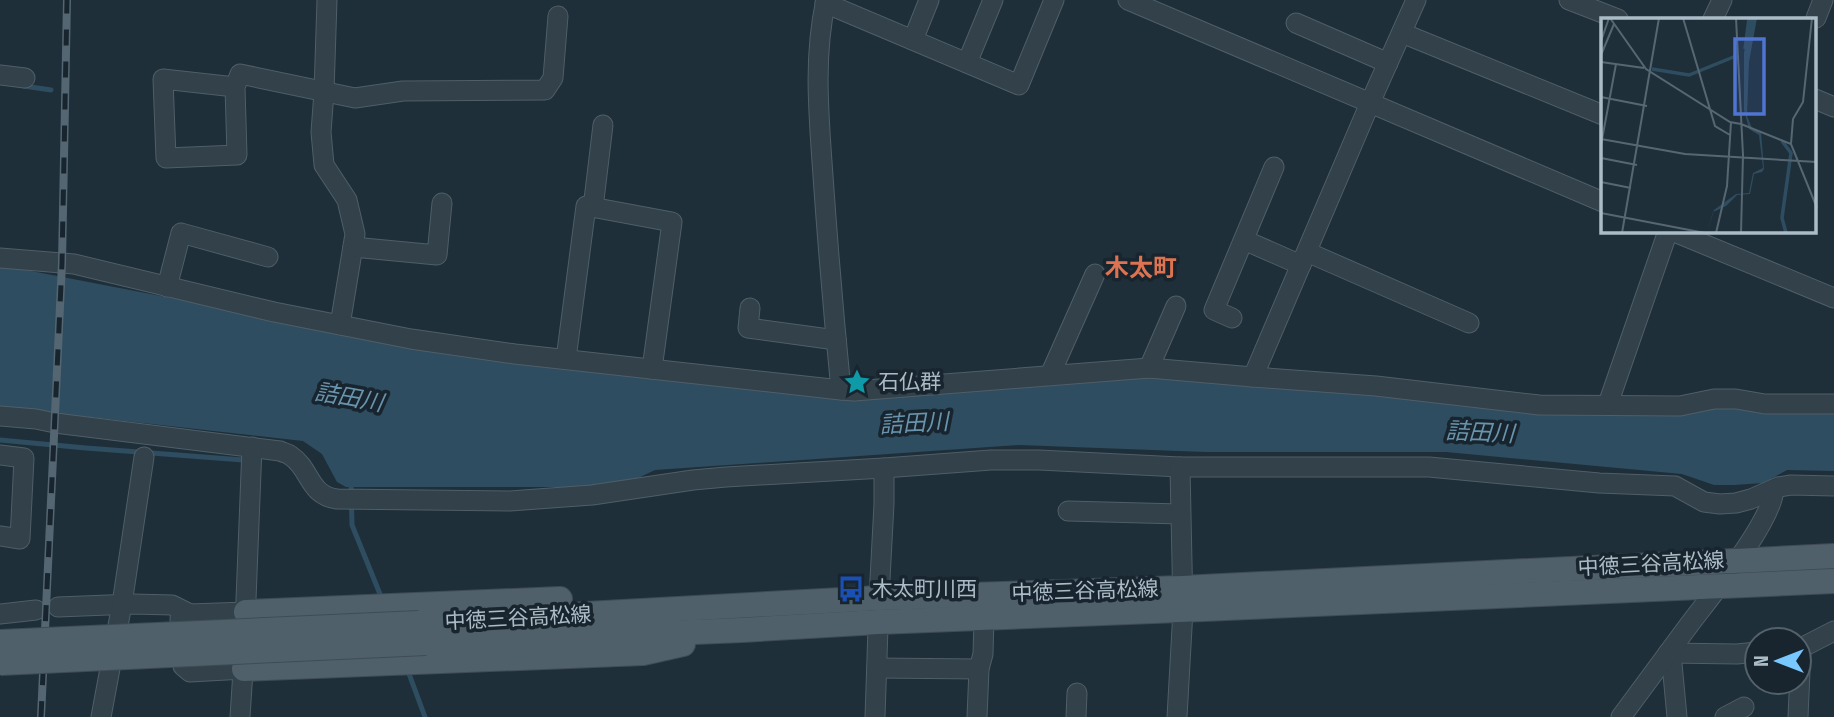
<svg xmlns="http://www.w3.org/2000/svg" width="1834" height="717" font-family="'Fira Sans Condensed','Noto Sans JP',sans-serif">
	<style>
		.water { fill: #2f4d60 }
		.lines { fill: none; stroke-linecap: round; stroke-linejoin: round }
		.stream { stroke: #2f4d60; stroke-width: 5 }
		.minor-casing { stroke: #505e68; stroke-width: 21 }
		.major-casing { stroke: #3f4c56; stroke-width: 26 }
		.minor { stroke: #32414a; stroke-width: 19 }
		.major { stroke: #50606a; stroke-width: 24 }
		.rail-casing { stroke: #546671; stroke-width: 8 }
		.rail { stroke: #18252e; stroke-width: 5; stroke-dasharray: 16; stroke-linecap: butt }
		.major-bridge-casing { stroke: #3f4c56; stroke-width: 26; stroke-linecap: butt }
		.major-bridge { stroke: #50606a; stroke-width: 24 }
		.labels { text-anchor: middle; stroke-width: 7; stroke-linejoin: round; paint-order: stroke }
		.poi-label { font-size: 21px; fill: #acbcc7; stroke: #18252e; text-anchor: start }
		.street-label { font-size: 21px; fill: #acbcc7; stroke: #18252e }
		.water-label { font-size: 23px; font-style: italic; fill: #6a94ad; stroke: #18252e }
		.quarter-label { font-size: 24px; font-weight: bold; fill: #dd7351; stroke: #18252e }
		.inset-river { fill: none; stroke: #2f4d60; stroke-width: 3.5 }
		.inset-road { fill: none; stroke: #576772; stroke-width: 2 }
		.view { fill: #4f74d2; fill-opacity: 0.15; stroke: #4f74d2; stroke-width: 3.5 }
		.inset-edge { fill: none; stroke: #acbcc7; stroke-width: 3.5 }
	</style>
	<rect width="100%" height="100%" fill="#1e2f3a"/>
	<path class="water" d="M0 265 415 345 853 396 1149 374 1520 407 1708 410 1729 406 1834 411V471L1787 470 1763 483 1734 485H1714L1682 474 1446 452H1206L1019 445 655 470 619 487H346L337 482 322 454 303 441 0 407Z"/>
	<g class="lines">
		<g class="stream">
			<path d="M24 86 51 90"/>
			<path d="M0 440 86 448 243 460"/>
			<path d="M351 482 352 525 382 599"/>
			<path d="M408 671 425 717"/>
		</g>
		<g class="minor-casing">
			<g id="minor">
				<path d="M327 0 324 92 321 132 324 165 347 200 355 234 340 325"/>
				<path d="M826 0C813 58 819 117 823 176 828 248 834 319 841 390"/>
				<path d="M1128 0 1603 202"/>
				<path d="M1569 0 1618 19"/>
				<path d="M825 3 1019 85 1054 0"/>
				<path d="M1816 18 1823 0"/>
				<path d="M1713 19 1722 0"/>
				<path d="M1296 23 1388 63"/>
				<path d="M1402 33 1603 115"/>
				<path d="M913 40 929 0"/>
				<path d="M967 63 993 0"/>
				<path d="M0 75 25 78"/>
				<path d="M235 87 237 155 166 158 163 79 235 87 240 74 355 98 403 91 545 90 553 78 558 16"/>
				<path d="M1815 99 1834 107"/>
				<path d="M593 208 603 125"/>
				<path d="M1672 231 1834 298"/>
				<path d="M1244 240 1301 265"/>
				<path d="M353 247 437 255 442 203"/>
				<path d="M1307 252 1469 323"/>
				<path d="M0 258 74 264 274 312 411 339 515 354 841 390 854 391 1149 368 1253 377 1376 386 1539 405 1680 406 1714 399H1736L1765 404H1834"/>
				<path d="M167 287 181 233 268 257"/>
				<path d="M750 308 748 328 836 340"/>
				<path d="M1232 318 1214 310 1274 167"/>
				<path d="M566 359 586 206 672 222 652 369"/>
				<path d="M1149 368 1176 306"/>
				<path d="M1050 375 1095 274"/>
				<path d="M1253 377 1370 103 1416 0"/>
				<path d="M1608 404 1668 231"/>
				<path d="M0 416 36 419 55 423 280 451C284 453 288 453 291 456 311 469 308 495 337 499L510 501 592 495 693 480 726 477 884 468 991 460H1039L1180 467H1429L1599 483 1675 486 1704 502 1720 504 1736 503 1751 499 1778 487 1791 485 1834 486"/>
				<path d="M0 455 24 458 20 539 0 536"/>
				<path d="M1068 511 1180 514"/>
				<path d="M58 607 133 604 172 605 190 614"/>
				<path d="M0 614 36 610"/>
				<path d="M245 625 252 447"/>
				<path d="M1799 649 1834 631"/>
				<path d="M1668 653 1737 654 1757 652"/>
				<path d="M1671 653 1677 717"/>
				<path d="M877 668 979 669"/>
				<path d="M244 669 190 672 183 666 180 619 190 614 246 612"/>
				<path d="M101 717 122 604 144 457"/>
				<path d="M240 717 244 655"/>
				<path d="M875 717 879 598 884 504V468"/>
				<path d="M977 717 979 669 983 654 984 618"/>
				<path d="M1076 717 1077 693"/>
				<path d="M1177 717 1183 610 1180 467"/>
				<path d="M1621 717C1644 686 1666 656 1689 625 1710 597 1773 521 1774 489"/>
				<path d="M1725 717 1744 707"/>
				<path d="M1798 717 1801 649"/>
			</g>
		</g>
		<g class="major-casing">
			<g id="major">
				<path d="M246 612 560 599"/>
				<path d="M419 623 879 598 1182 588 1834 556"/>
				<path d="M426 643 742 630 878 622 1203 609 1834 581"/>
				<path d="M244 669 643 653 683 644"/>
			</g>
		</g>
		<use href="#minor" class="minor"/>
		<use href="#major" class="major"/>
		<g class="rail-casing">
			<path id="rail" d="M41 717 62 263 67 0"/>
		</g>
		<use href="#rail" class="rail"/>
		<g class="major-bridge-casing">
			<g id="major-bridge">
				<path d="M0 642 419 623"/>
				<path d="M0 663 426 643"/>
			</g>
		</g>
		<use href="#major-bridge" class="major-bridge"/>
	</g>
	<defs>
		<g id="sight-bare" transform="scale(2.1)"><path d="M0-6L1.8-2.2L6-1.7L2.9 1.2L3.7 5.4L0 3.3L-3.7 5.4L-2.9 1.2L-6-1.7L-1.8-2.2Z" fill="#0f9aa8" stroke="#18252e" stroke-width="2.5" paint-order="stroke"/></g>
		<g id="bus-bare" transform="scale(2.1)"><path d="M-5-6H5V4H4V6H2V4H-2V6H-4V4H-5ZM-3.5-4V0h7V-4ZM-3.5 1.2v1.5H-2V1.2ZM2 1.2v1.5H3.5V1.2Z" fill="#1a4fb4" stroke="#18252e" stroke-width="2.5" paint-order="stroke"/></g>
	</defs>
	<g fill-rule="evenodd">
		<use href="#sight-bare" x="857" y="382"/>
		<use href="#bus-bare" x="851" y="589"/>
	</g>
	<g class="labels">
		<g class="poi-label">
			<text x="878" y="389">石仏群</text>
			<text x="872" y="596">木太町川西</text>
		</g>
		<g class="street-label">
			<text transform="translate(1651 564) rotate(-3)" y="7">中徳三谷高松線</text>
			<text transform="translate(1085 591) rotate(-2)" y="7">中徳三谷高松線</text>
			<text transform="translate(518 618) rotate(-3)" y="7">中徳三谷高松線</text>
		</g>
		<g class="water-label">
			<text transform="translate(349 397) rotate(10)" y="8">詰田川</text>
			<text transform="translate(914 423) rotate(-3)" y="8">詰田川</text>
			<text transform="translate(1480 432) rotate(3)" y="8">詰田川</text>
		</g>
		<g class="quarter-label">
			<text x="1141" y="276">木太町</text>
		</g>
	</g>
	<g transform="translate(1601 18)">
		<rect width="215" height="215" fill="#1e2f3a"/>
		<path d="M149 0H156L148 44 146 98 151 110 160 114 163 151 161 154 153 156 149 176 136 177 125 188 112 194 106 215 113 192 135 176 148 175 152 155 162 150 158 117 148 111 143 92V35Z" fill="#2f4d60"/>
		<path class="inset-river" d="M144 31 148 0M51 51 88 57 135 38M181 123 190 135 181 200 185 215"/>
		<path class="inset-road" d="M9 0 45 51 129 104 140 106M82 0 114 108 129 117M135 0 142 137 140 215M0 23 8 0M0 37 13 6M0 44 43 50M0 79 46 88M140 106 190 126 216 190M0 121 84 136 216 144M190 126 192 101 202 84 211 0M0 127 15 46M0 140 36 147M0 164 30 170M0 195 104 215M21 215 58 0M115 215 126 168 130 104"/>
		<path class="view" d="M134 21H163V96H134Z"/>
		<rect width="215" height="215" class="inset-edge"/>
	</g>
	<g transform="translate(1778 661) rotate(270)"><circle r="33" fill="#18252e" stroke="#53616b" stroke-width="2"/>
	<path d="M0-5L12 26L0 18L-12 26Z" fill="#79c7ff"/>
	<text y="-10" font-size="19" font-weight="bold" text-anchor="middle" fill="#acbcc7">N</text>
	</g>
</svg>
